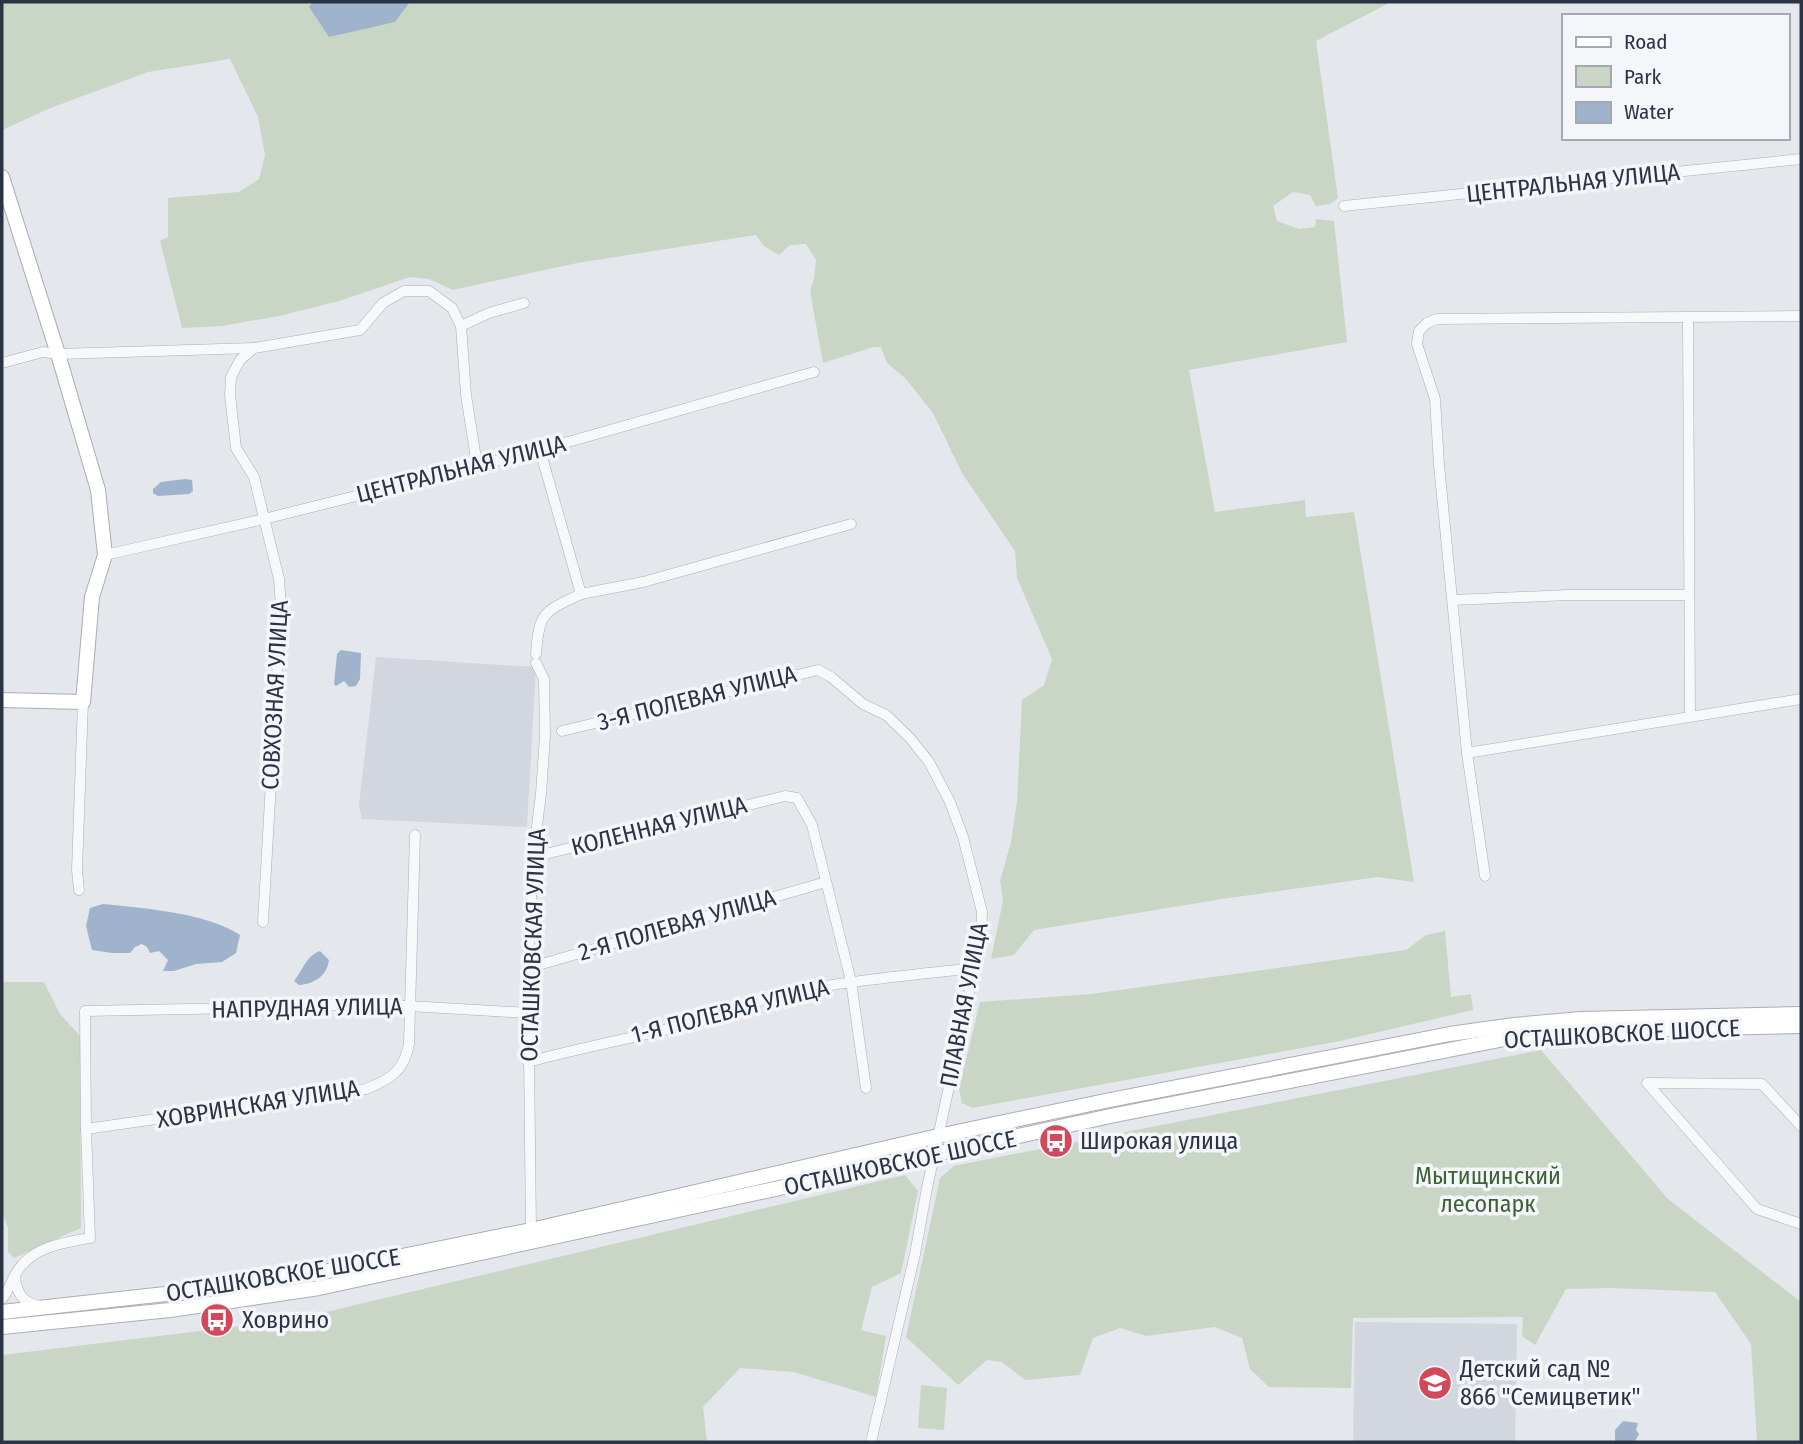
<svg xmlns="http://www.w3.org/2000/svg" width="1803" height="1444" font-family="'Fira Sans Condensed',sans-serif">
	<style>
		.built { fill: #d2d6de }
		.green { fill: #c9d6c5 }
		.water { fill: #9fb4cc }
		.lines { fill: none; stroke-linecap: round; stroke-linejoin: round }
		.street-casing { stroke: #a9aeb7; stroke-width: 11 }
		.secondary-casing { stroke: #a9aeb7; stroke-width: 16 }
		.street { stroke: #f7f8fa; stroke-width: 10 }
		.secondary { stroke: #fff; stroke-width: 14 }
		.labels { text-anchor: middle; stroke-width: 7; stroke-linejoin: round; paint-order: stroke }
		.street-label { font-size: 24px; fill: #2b3445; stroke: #f4f6f9 }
		.poi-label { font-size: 24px; fill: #2b3445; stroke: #f4f6f9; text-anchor: start }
		.park-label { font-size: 24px; fill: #3f6138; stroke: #f4f6f9 }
	</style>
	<rect width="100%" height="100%" fill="#e4e7ec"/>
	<g class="built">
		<path d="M376 657 536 667 527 827 362 819 359 806Z"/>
		<path d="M1355 1322 1517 1324 1515 1442H1353Z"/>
	</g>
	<g class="green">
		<path d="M2 2H311L309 7 395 22 410 2H1398L1389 3 1316 41 1338 198 1330 204 1316 206 1310 195 1293 192 1273 206 1277 221 1299 229 1315 227 1316 219 1334 221 1347 342 1189 370 1215 512 1305 500 1306 517 1354 512 1414 882 1378 877 1222 899 1034 930 1014 955 991 959 1003 901 1000 881 1011 842 1017 802 1022 700 1044 685 1052 659 1017 578 1015 551 962 473 933 413 906 379 887 363 881 347H873L823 363 810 291 814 279 816 260 806 244 790 245 779 255 764 246 756 235 577 263 453 290 429 279 410 277 339 301 279 316 222 326 182 328 160 241 168 237V198L239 192 259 179 265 155 258 117 230 59 148 72 53 107 2 130Z"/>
		<path d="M1445 931 1451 997 1471 994 1473 1010 1340 1041 972 1108 962 1103 959 1089 980 1002 1091 994 1406 950 1426 935Z"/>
		<path d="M2 982H44L60 1014 80 1036 81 1228 14 1258 8 1252V1227L2 1213Z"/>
		<path d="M1541 1050 1668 1199 1801 1302V1442H1757L1751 1344 1715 1292 1611 1288 1566 1289 1535 1345 1522 1336 1523 1317 1353 1318 1351 1388 1269 1387 1250 1369 1242 1338 1215 1327 1146 1336 1120 1328 1093 1338 1080 1375 1025 1380 1002 1362 987 1360 958 1385 906 1337 940 1178 954 1166Z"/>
		<path d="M905 1175 918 1191 901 1273 872 1287 861 1330 886 1336 876 1397 794 1372 740 1368 703 1407 707 1442H2V1355L292 1320Z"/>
		<path d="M921 1385 947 1388 944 1430 918 1428Z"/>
	</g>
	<g class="water">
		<path d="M312 2H410L395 22 329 37 309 7Z"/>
		<path d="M185 479 192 480 193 491 189 494 158 496 153 493V489L161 482Z"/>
		<path d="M341 650 361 653 360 679 356 686 349 687 344 681 336 686 334 684 337 654Z"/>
		<path d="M103 904C143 908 207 913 240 935L236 953 222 962 196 964 174 971H163L168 960 159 951 150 953 147 947 142 944 135 947 130 953H112L92 950 86 926 90 908Z"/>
		<path d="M320 951 329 960C327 976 314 984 299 985L294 981C303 970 306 956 320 951Z"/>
		<path d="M1623 1421 1638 1423 1636 1430 1639 1434 1635 1441 1615 1442V1430Z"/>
	</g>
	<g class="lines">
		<g class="street-casing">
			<g id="street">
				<path d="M1344 206 1801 159"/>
				<path d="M1688 318 1690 716"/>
				<path d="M2 363 43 352 58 354 254 348"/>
				<path d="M477 465 466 395 461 326 489 313 524 303"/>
				<path d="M105 555 264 519 540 450 814 372"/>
				<path d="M581 594 643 582 851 524"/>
				<path d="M1453 600 1568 595H1689"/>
				<path d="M536 654C539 611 544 612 581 594L540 450"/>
				<path d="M562 731 818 670 831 677 863 704 886 715 910 738 929 762 950 802 963 837 982 912 981 939 927 1188 915 1254 871 1442"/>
				<path d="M1467 753 1801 699"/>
				<path d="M533 857 785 796 797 798 812 825 851 981 866 1088"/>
				<path d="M1485 876 1467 753 1439 465 1435 399 1417 344 1419 331 1427 323 1437 319 1801 316"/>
				<path d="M79 890 77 870 83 702"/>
				<path d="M263 922 281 608 279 579 254 477 236 448 230 395 231 377 240 360 254 348 360 330 383 303 404 291H429L452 308 461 326"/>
				<path d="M528 968 826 882"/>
				<path d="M528 1062C590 1045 653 1034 715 1018 738 1013 757 999 780 994 845 981 911 975 976 968"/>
				<path d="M1801 1126 1762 1084 1647 1083 1757 1209 1801 1224"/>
				<path d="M86 1129 366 1089C391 1079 404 1071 409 1044L415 835"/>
				<path d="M531 1230 528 968 533 857 541 794 545 735 544 679 536 663"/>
				<path d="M15 1275C16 1292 22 1303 40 1306"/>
				<path d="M2 1299C10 1289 13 1275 22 1265 38 1246 67 1242 90 1238L86 1129 85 1011 241 1008 261 1004 409 1006 529 1013"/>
			</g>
		</g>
		<g class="secondary-casing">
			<g id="secondary">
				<path d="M2 177 58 354 98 490 105 555 92 597 83 702 2 700"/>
				<path d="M2 1312 247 1285 318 1273 531 1230 938 1136 1110 1100 1450 1034 1514 1025 1581 1019 1801 1014"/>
				<path d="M2 1327 170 1310 319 1288 1115 1115 1515 1037 1581 1031 1801 1026"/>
			</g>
		</g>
		<use href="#street" class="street"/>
		<use href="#secondary" class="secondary"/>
	</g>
	<defs>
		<g id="bus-disc" transform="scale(1.75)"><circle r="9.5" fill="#d1495b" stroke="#f4f6f9"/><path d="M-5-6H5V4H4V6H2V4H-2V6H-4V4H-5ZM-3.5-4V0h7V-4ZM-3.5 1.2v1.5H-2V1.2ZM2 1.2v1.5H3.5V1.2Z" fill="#fff"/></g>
		<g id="school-disc" transform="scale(1.75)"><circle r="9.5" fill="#d1495b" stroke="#f4f6f9"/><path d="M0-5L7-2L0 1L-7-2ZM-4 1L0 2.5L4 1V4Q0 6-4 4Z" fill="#fff"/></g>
	</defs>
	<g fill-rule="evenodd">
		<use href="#bus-disc" x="1056" y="1141"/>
		<use href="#bus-disc" x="217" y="1320"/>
		<use href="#school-disc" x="1435" y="1383"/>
	</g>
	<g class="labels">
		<g class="street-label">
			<text transform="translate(1573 183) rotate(-6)" y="8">ЦЕНТРАЛЬНАЯ УЛИЦА</text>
			<text transform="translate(461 469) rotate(-14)" y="8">ЦЕНТРАЛЬНАЯ УЛИЦА</text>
			<text transform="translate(275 695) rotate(-87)" y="8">СОВХОЗНАЯ УЛИЦА</text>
			<text transform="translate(697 698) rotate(-14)" y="8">3-Я ПОЛЕВАЯ УЛИЦА</text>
			<text transform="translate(659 826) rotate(-14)" y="8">КОЛЕННАЯ УЛИЦА</text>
			<text transform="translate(677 925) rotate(-16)" y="8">2-Я ПОЛЕВАЯ УЛИЦА</text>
			<text transform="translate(533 945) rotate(-88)" y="8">ОСТАШКОВСКАЯ УЛИЦА</text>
			<text transform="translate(964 1005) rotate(-79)" y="8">ПЛАВНАЯ УЛИЦА</text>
			<text transform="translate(307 1008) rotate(-1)" y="8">НАПРУДНАЯ УЛИЦА</text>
			<text transform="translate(730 1011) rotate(-14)" y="8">1-Я ПОЛЕВАЯ УЛИЦА</text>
			<text transform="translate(1622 1034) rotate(-3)" y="8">ОСТАШКОВСКОЕ ШОССЕ</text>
			<text transform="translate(258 1104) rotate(-9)" y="8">ХОВРИНСКАЯ УЛИЦА</text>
			<text transform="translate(900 1163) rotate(-12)" y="8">ОСТАШКОВСКОЕ ШОССЕ</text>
			<text transform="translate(283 1275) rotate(-9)" y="8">ОСТАШКОВСКОЕ ШОССЕ</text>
		</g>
		<g class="poi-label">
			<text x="1080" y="1149">Широкая улица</text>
			<text x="242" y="1328">Ховрино</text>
			<text x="1460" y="1377">Детский сад №<tspan x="1460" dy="28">866 "Семицветик"</tspan></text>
		</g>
		<g class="park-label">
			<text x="1488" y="1184">Мытищинский<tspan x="1488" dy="28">лесопарк</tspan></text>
		</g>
	</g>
	<rect width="1803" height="1444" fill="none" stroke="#2b3445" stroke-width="7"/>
	<rect x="1562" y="14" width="228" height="126" fill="#f4f6f9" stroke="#a4a8b1" stroke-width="2"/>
	<rect x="1576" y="37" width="35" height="10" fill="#ffffff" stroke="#a4a8b1" stroke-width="2"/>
	<text x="1624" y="49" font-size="21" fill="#2b3445">Road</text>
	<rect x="1576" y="66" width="35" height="21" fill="#c9d6c5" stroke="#a4a8b1" stroke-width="2"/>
	<text x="1624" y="84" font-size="21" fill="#2b3445">Park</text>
	<rect x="1576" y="102" width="35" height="21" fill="#9fb4cc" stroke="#a4a8b1" stroke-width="2"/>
	<text x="1624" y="119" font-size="21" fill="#2b3445">Water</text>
</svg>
